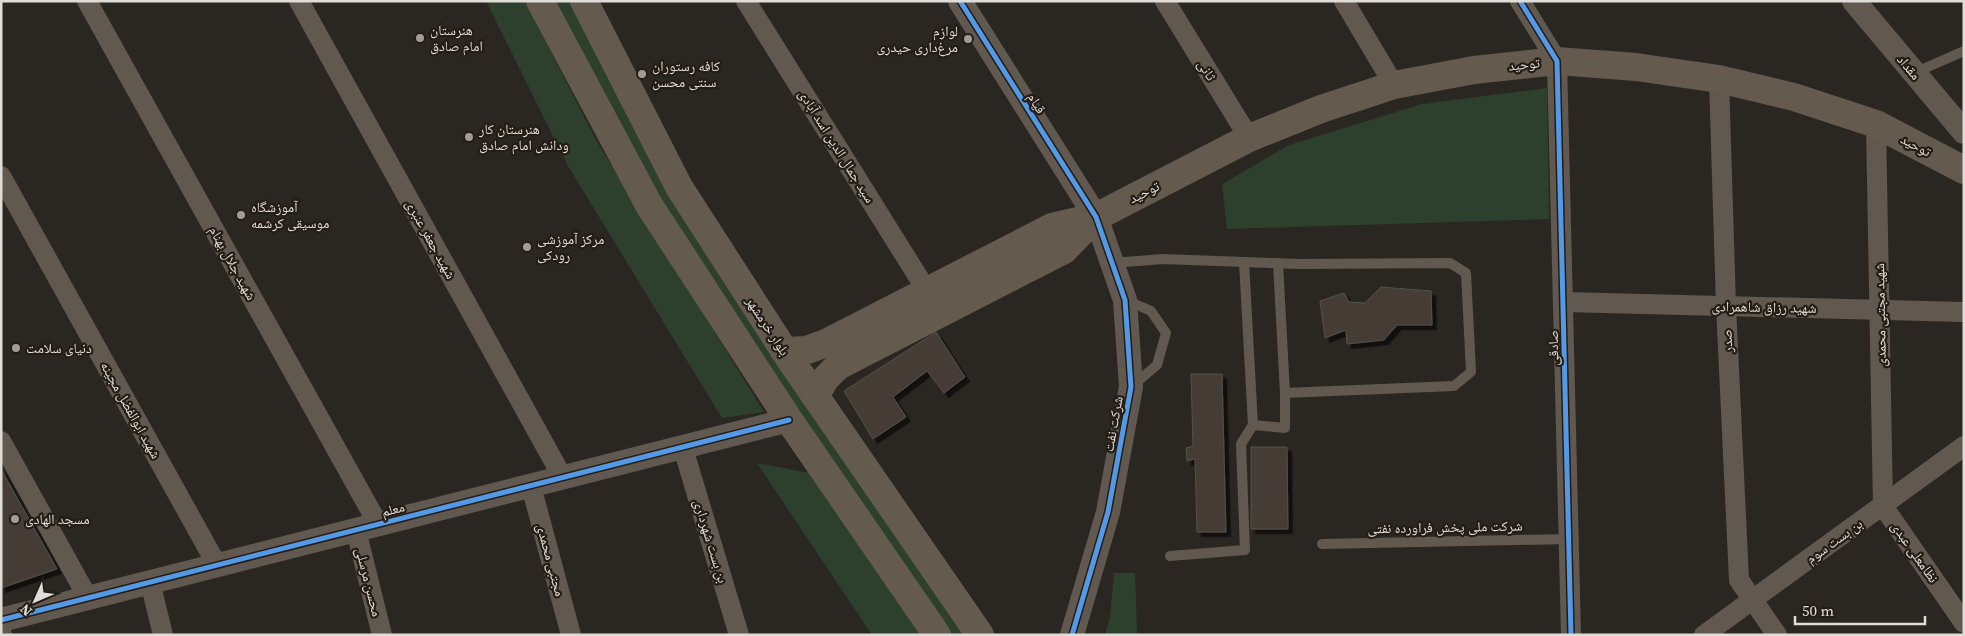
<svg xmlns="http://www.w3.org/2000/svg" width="1965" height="636" font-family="'Source Serif 4','Noto Naskh Arabic',serif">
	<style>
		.green { fill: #2d402d }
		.building { fill: #453e36; stroke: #53504c; filter: url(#shadow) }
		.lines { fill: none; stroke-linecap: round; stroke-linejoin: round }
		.service { stroke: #61594f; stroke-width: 10 }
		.minor { stroke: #61594f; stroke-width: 20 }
		.tertiary { stroke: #61594f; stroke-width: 24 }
		.secondary { stroke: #655a4e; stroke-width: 28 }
		.cycleway-casing { stroke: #241d16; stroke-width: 8 }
		.cycleway { stroke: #5399e6; stroke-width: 5 }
		.poi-dot { fill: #a09d98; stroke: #241d16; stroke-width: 2 }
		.labels { text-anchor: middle; stroke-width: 4.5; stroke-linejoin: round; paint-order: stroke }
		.poi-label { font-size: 14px; fill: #e0dcd7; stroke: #241d16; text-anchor: start }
		.street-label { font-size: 14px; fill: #e0dcd7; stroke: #241d16 }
	</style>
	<defs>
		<filter id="shadow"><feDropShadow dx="4.5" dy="4.5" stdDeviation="0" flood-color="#0009"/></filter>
	</defs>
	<rect width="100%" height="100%" fill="#2a2722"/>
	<g class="green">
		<path d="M486 1H525L596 140 764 412 722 418 568 166Z"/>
		<path d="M549 1H575L968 635H948L655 199Z"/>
		<path d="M1547 88 1549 219 1227 229 1222 184 1289 145 1422 104Z"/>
		<path d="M757 463 809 473 922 635H872Z"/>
		<path d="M1114 573H1135L1137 635H1105L1110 617Z"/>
	</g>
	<g class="building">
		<path d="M1381 287 1431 291 1432 325H1397L1384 340 1347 344 1346 330 1325 338 1320 301 1344 293 1349 302 1365 303Z"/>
		<path d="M936 332 965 377 944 393 927 371 893 397 906 417 873 439 844 391Z"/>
		<path d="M1191 374H1222L1226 532H1197L1195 459 1187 461 1186 448 1193 446Z"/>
		<path d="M1251 447H1287L1288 529H1251Z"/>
		<path d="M1 469 57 569 1 588Z"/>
	</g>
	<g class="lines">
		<g class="service">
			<path d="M1914 73 1964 51"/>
			<path d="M1244 262 1253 425 1285 428V393L1278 263"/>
			<path d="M1112 263 1163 259 1300 264 1450 263 1466 273 1471 372 1454 386 1285 393"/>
			<path d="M1126 300 1151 311 1166 333 1157 365 1132 386"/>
			<path d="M1322 544 1569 539"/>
			<path d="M1170 556 1245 550 1241 444 1253 425"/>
		</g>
		<g class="minor">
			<path d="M87 1 378 524"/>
			<path d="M299 1 563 478"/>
			<path d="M746 1 927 291"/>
			<path d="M1165 1 1249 138"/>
			<path d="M1344 1 1394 85"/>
			<path d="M1520 1 1557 61 1571 635"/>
			<path d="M1719 79 1726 306 1739 580 1777 635"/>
			<path d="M1876 124 1883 506 1964 623"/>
			<path d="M1 176 217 565"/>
			<path d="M1564 302 1964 312"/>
			<path d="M1 441 88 598"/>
			<path d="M683 448 739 635"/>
			<path d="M531 486 571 635"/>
			<path d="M356 530 382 635"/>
			<path d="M150 582 163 635"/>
			<path d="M1 632 2 635"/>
			<path d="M1704 635 1964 446"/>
		</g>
		<g class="tertiary">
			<path d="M960 1 1096 217 1125 300 1131 387 1108 512 1072 635"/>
			<path d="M1854 1 1964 132"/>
			<path d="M1 620 789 420"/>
		</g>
		<g class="secondary">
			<path d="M540 1 649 205 789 420 937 635"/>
			<path d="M584 1 679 187 789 358 980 635"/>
			<path d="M784 351 807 350 826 343 1052 227 1096 217 1249 138 1321 109 1394 85 1474 70 1557 61 1636 67 1719 79 1794 97 1876 124 1964 170"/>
			<path d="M815 396 826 378 838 366 1064 250 1096 217"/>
		</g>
		<g class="cycleway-casing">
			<g id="cycleway">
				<path d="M960 1 1096 217 1125 300 1131 387 1108 512 1072 635"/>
				<path d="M1520 1 1557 61 1571 635"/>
				<path d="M1 620 789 420"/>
			</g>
		</g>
		<use href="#cycleway" class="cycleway"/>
	</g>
	<g class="poi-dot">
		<circle cx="420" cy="38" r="5"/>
		<circle cx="968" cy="39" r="5"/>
		<circle cx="642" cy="74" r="5"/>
		<circle cx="469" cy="137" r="5"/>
		<circle cx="241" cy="215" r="5"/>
		<circle cx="527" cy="247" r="5"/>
		<circle cx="16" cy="348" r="5"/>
		<circle cx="15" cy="519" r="5"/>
	</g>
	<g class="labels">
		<g class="poi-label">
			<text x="430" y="35">هنرستان<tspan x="430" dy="16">امام صادق</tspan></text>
			<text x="958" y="36" text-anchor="end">لوازم<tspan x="958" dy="16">مرغ‌داری حیدری</tspan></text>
			<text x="652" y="71">کافه رستوران<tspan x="652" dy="16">سنتی محسن</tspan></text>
			<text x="479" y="134">هنرستان کار<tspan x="479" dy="16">ودانش امام صادق</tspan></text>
			<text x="251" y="212">آموزشگاه<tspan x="251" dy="16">موسیقی کرشمه</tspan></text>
			<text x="537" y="244">مرکز آموزشی<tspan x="537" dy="16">رودکی</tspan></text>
			<text x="26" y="353">دنیای سلامت</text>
			<text x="25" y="524">مسجد الهادی</text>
		</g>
		<g class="street-label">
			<text transform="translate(1524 64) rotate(-6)" y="5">توحید</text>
			<text transform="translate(1909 67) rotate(50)" y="5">مقداد</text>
			<text transform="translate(1207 70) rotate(58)" y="5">ثانی</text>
			<text transform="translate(1037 103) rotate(58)" y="5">قیام</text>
			<text transform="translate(1916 145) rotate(28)" y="5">توحید</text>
			<text transform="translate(837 146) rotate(58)" y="5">سید جمال الدین اسد آبادی</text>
			<text transform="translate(1144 192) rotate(-27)" y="5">توحید</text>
			<text transform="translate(431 239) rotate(61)" y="5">شهید جعفر عنبری</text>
			<text transform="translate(233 263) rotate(61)" y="5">شهید جلال بهنام</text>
			<text transform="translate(1764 307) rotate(1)" y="5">شهید رزاق شاهمرادی</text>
			<text transform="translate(1880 315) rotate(-91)" y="5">شهید مجتبی محمدی</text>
			<text transform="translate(768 326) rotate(57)" y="5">بلوار خرمشهر</text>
			<text transform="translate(1727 341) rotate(-93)" y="5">صدر</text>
			<text transform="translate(1553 348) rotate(-91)" y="5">صادقی</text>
			<text transform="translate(131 410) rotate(61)" y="5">شهید ابوالفضل مجینه</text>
			<text transform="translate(1113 424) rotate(-80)" y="5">شرکت نفت</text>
			<text transform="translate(393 509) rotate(-14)" y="5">معلم</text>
			<text transform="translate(1445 527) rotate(-1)" y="5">شرکت ملی پخش فراورده نفتی</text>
			<text transform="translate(711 541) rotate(73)" y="5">بن بست شهرداری</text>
			<text transform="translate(1834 541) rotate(-36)" y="5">بن بست سوم</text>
			<text transform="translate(1915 552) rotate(55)" y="5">نظامعلی عبدی</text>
			<text transform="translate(551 560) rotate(75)" y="5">مجتبی محمدی</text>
			<text transform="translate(369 582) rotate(76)" y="5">محسن مرسلی</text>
		</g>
	</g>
	<rect width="1965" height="636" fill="none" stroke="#e0dcd7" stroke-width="5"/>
	<g transform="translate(35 601) rotate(225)" stroke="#241d16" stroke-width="4" paint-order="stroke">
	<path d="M0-4L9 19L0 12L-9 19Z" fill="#e0dcd7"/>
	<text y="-8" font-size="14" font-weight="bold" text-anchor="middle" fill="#e0dcd7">N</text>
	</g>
	<path d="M1795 616v8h130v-8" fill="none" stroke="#e0dcd7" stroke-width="2.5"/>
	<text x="1802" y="616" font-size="15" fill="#e0dcd7" stroke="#241d16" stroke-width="4" paint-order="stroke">50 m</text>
</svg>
